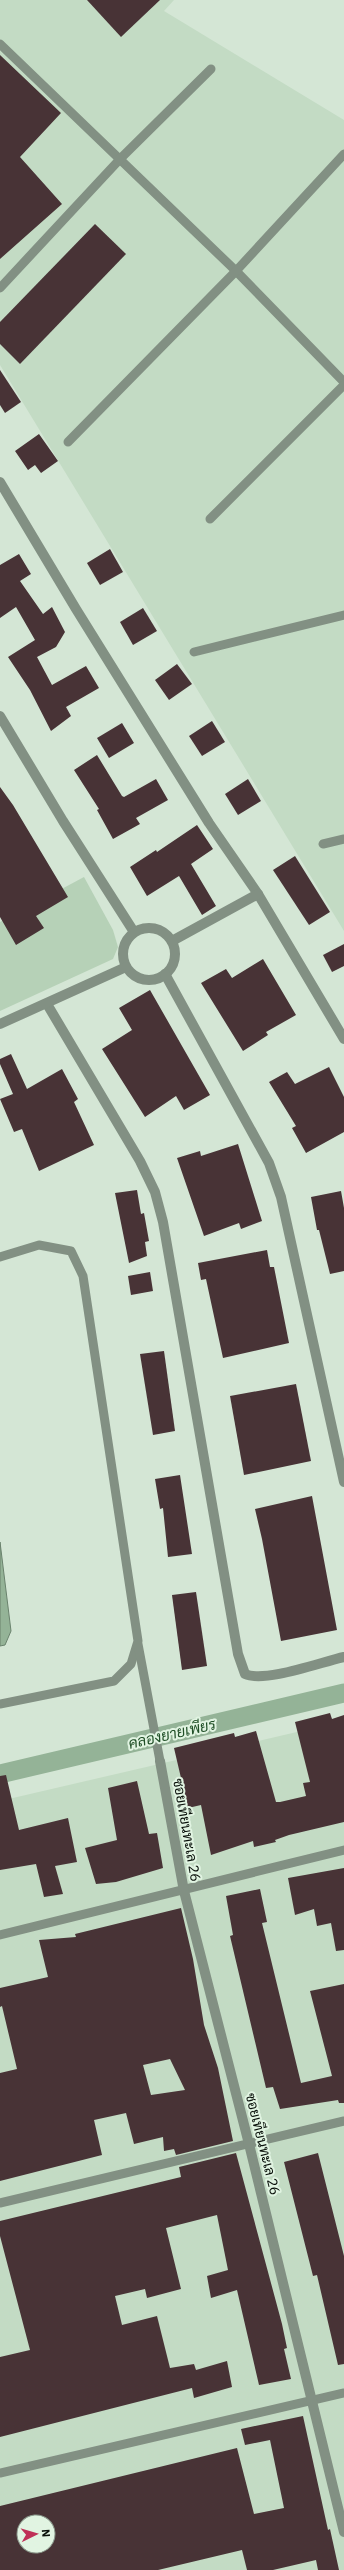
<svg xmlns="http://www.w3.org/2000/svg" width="344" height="2570" font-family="'IBM Plex Sans',Sarabun,sans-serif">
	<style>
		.built { fill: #c3dbc4; fill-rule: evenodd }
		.green { fill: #b6d1b7 }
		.water { fill: #94b397; stroke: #6a826d }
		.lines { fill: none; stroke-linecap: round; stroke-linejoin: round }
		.canal { stroke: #94b397; stroke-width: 19 }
		.building { fill: #483336; fill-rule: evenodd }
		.lane { stroke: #829083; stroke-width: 9 }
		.street { stroke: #829083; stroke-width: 10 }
		.labels { text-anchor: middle; stroke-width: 4; stroke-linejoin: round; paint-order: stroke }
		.street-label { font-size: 14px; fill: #09100a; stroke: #e1f4e2 }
		.water-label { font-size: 15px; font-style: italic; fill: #204f27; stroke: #e1f4e2 }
	</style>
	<rect width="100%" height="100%" fill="#d4e6d5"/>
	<g class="built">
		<path d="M0 0H174L164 11 344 120V931L0 365Z"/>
		<path d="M344 1721V2570H0V1801ZM24 2522H48V2546H24Z"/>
	</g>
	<path class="green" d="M84 877 113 930 118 947 113 959 0 1011V922Z"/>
	<path class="water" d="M0 1542 11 1631 5 1645 0 1646Z"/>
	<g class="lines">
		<path class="canal" d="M0 1774 344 1693"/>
	</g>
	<g class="building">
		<path d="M87 0H160L121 37Z"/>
		<path d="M0 55 61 113 20 157 62 204 0 259Z"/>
		<path d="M95 224 126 254 20 364 0 344V322Z"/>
		<path d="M0 370 21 402 5 413 0 405Z"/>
		<path d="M39 434 58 461 41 473 35 465 28 470 15 451Z"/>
		<path d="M110 549 123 572 100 585 87 563Z"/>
		<path d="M19 554 31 574 20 581 43 614 52 607 65 632 56 647 37 657 52 685 86 666 99 688 66 707 71 716 51 731 30 690 8 657 35 640 16 607 0 618V565Z"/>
		<path d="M143 608 157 631 133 645 120 622Z"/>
		<path d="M177 664 192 684 169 700 155 680Z"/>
		<path d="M212 721 225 742 202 756 189 736Z"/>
		<path d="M122 723 134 743 109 758 97 738Z"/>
		<path d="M97 755 122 796 124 797 156 779 168 800 136 818 140 824 113 839 97 810 99 809 74 770Z"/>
		<path d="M248 779 261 801 238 815 225 794Z"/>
		<path d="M0 787 13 805 68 897 36 916 44 928 16 945 0 917Z"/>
		<path d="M197 825 213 849 191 864 216 906 202 915 179 876 147 896 130 867 156 850 157 852Z"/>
		<path d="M295 856 330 912 309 925 273 870Z"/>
		<path d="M344 944V966L332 972 323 955Z"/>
		<path d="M263 959 296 1015 266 1032 268 1035 243 1051 201 983 226 969 232 978Z"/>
		<path d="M150 990 210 1095 184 1110 176 1096 145 1117 102 1049 132 1030 119 1008Z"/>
		<path d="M11 1054 27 1089 62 1069 78 1099 74 1102 94 1145 39 1171 22 1129 14 1132 0 1099 13 1094 0 1064V1059Z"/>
		<path d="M329 1067 344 1097V1132L306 1153 292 1128 296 1126 269 1082 287 1072 295 1084Z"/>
		<path d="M238 1144 262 1221 241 1229 239 1223 204 1236 177 1158 200 1151 201 1156Z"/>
		<path d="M137 1190 141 1214 144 1213 149 1241 145 1242 147 1256 129 1263 115 1193Z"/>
		<path d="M341 1191 344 1208V1271L330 1274 319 1230H317L311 1197Z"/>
		<path d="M267 1250 270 1267H274L289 1343 223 1358 206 1279 201 1280 198 1263Z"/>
		<path d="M150 1272 153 1291 131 1295 128 1276Z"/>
		<path d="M164 1351 175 1431 153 1435 140 1354Z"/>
		<path d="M296 1384 311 1461 244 1475 230 1396Z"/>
		<path d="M180 1475 192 1554 168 1557 163 1508 160 1509 155 1479Z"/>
		<path d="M312 1496 337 1630 281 1641 262 1539 255 1509Z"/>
		<path d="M196 1592 207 1666 182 1670 172 1595Z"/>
		<path d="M330 1713 332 1719 344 1715V1822L289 1835 275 1840 276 1842 254 1847 253 1841 211 1855 201 1805 188 1808 174 1748 234 1733 235 1737 256 1731 276 1802H280L306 1796 303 1783 310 1782 295 1722Z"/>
		<path d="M6 1775 19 1830 68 1818 77 1862 55 1866 63 1894 44 1897 36 1864 0 1870V1776Z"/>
		<path d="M137 1781 149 1834 157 1833 163 1868 116 1882 96 1884 85 1848 117 1840 108 1788Z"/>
		<path d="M344 1868V1950L336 1951 331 1923 317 1926 314 1909 295 1915 288 1878Z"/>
		<path d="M260 1889 267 1922 262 1923 301 2083 332 2076 310 1991 344 1984V2103H339L338 2100 280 2109 273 2087 266 2088 230 1936 233 1935 226 1896Z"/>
		<path d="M181 1908 193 1959 204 2025 218 2068 233 2141 176 2155 174 2149 164 2151 163 2137 134 2144 126 2113 94 2120 102 2155 0 2181V2073L17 2069 2 2006 0 2007V1988L48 1977 39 1940 76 1937 75 1934ZM170 2059 185 2090 151 2095 143 2065Z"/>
		<path d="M236 2153 282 2324 287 2348 284 2349 291 2379 259 2385 237 2290 211 2298 207 2276 228 2270 217 2215 166 2228 181 2289 147 2298 145 2289 115 2296 122 2325 157 2316 170 2368 194 2364 196 2370 227 2361 232 2387 194 2398 192 2388 0 2437V2357L30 2350 0 2236V2221L181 2177 179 2167Z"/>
		<path d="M318 2153 344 2256V2364L338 2365 317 2275 313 2276 284 2162Z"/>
		<path d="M303 2416 328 2530 330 2529 339 2570H318L316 2560 273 2570H247L242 2550 158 2570H0V2506L237 2448 254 2514 284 2508 270 2440 245 2445 241 2429ZM24 2522H48V2546H24Z"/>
	</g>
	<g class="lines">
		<g class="lane">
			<path d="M0 44 236 271 344 382"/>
			<path d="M0 288 121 158 211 69"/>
			<path d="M68 442 236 271 344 154"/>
			<path d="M210 519 344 385"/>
			<path d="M194 652 344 615"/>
			<path d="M323 844 344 839"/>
			<path d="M0 1257 39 1245 71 1251 83 1276 138 1641 131 1664 114 1681 0 1704"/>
			<path d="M138 1644 160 1761"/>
			<path d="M0 1935 344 1850"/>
			<path d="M0 2203 344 2121"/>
			<path d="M0 2473 344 2393"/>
		</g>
		<g class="street">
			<path d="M0 482 76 609 209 823 258 894 344 1039"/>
			<path d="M0 716 63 821 134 932"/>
			<circle cx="149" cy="954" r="26"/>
			<path d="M172 941 258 894"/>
			<path d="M165 974 269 1163 281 1197 344 1482"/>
			<path d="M47 1004 140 1161 155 1192 163 1222 238 1654 245 1674C265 1683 321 1662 344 1657"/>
			<path d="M0 1024 126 967"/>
			<path d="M160 1761 184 1891 249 2144 344 2532"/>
		</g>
	</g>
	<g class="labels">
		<g class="street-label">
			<text transform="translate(187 1830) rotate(80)" y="5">ซอยเทียนทะเล 26</text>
			<text transform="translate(263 2144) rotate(76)" y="5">ซอยเทียนทะเล 26</text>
		</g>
		<g class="water-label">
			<text transform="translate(172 1734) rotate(-13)" y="5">คลองยายเพียร</text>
		</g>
	</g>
	<g transform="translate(36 2534) rotate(85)"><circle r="19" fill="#e1f4e2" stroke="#8b998c"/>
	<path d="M0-3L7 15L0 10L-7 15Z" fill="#bf3057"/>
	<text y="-6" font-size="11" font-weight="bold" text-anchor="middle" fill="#09100a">N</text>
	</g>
</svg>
